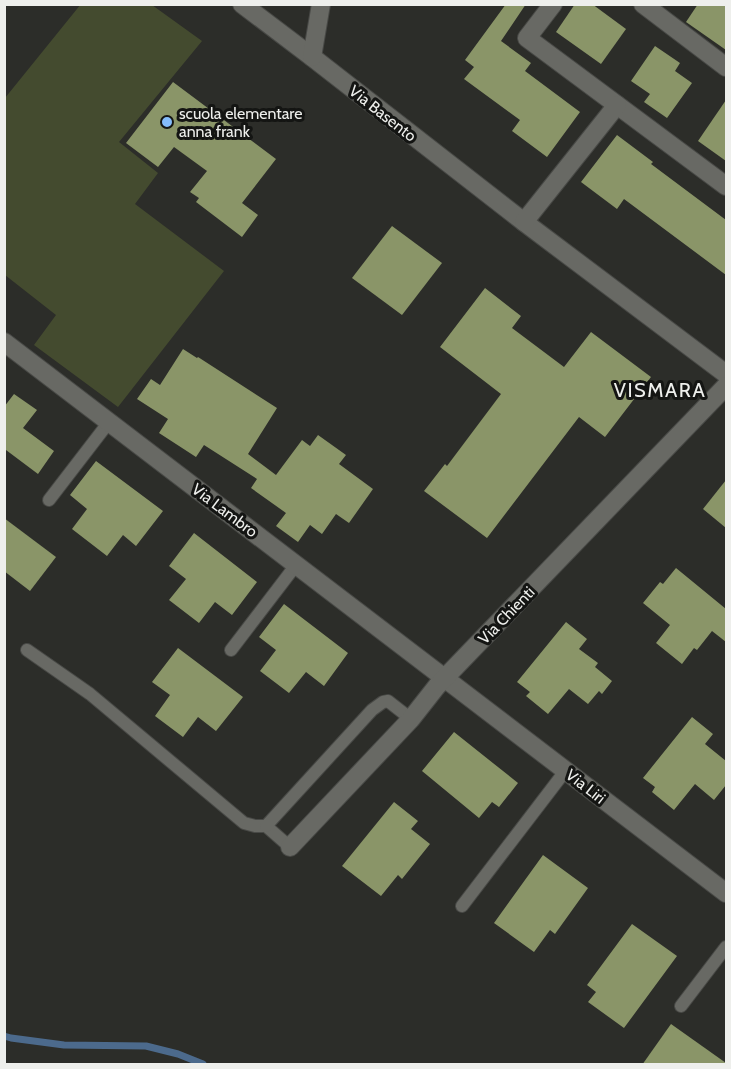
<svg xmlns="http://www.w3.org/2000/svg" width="731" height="1069" font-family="Cabin,sans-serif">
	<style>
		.green { fill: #444b2f }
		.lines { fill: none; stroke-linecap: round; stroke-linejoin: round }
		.stream { stroke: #4c6a8c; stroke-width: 7 }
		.building { fill: #8a9568 }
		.service-casing { stroke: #484946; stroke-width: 14 }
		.minor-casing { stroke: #484946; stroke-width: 20 }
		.service { stroke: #686964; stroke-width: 12 }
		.minor { stroke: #686964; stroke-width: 18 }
		.poi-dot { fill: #84bcfb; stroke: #141513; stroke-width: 2 }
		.labels { text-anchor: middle; stroke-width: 6; stroke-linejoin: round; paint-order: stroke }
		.poi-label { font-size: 16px; fill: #eeefec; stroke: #141513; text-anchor: start }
		.street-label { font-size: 16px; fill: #eeefec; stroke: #141513 }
		.quarter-label { font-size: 20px; letter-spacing: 1.5px; fill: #eeefec; stroke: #141513 }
	</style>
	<rect width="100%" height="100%" fill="#2c2d29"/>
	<path class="green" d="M81 4 152 5 202 41 119 142 158 173 135 204 224 271 118 407 34 345 56 315 5 275V98Z"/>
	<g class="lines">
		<path class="stream" d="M4 1036 11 1038 64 1045 146 1046 178 1054 203 1064"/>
	</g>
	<g class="building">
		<path d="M506 4H526L501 41 531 63 525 71 580 112 547 157 512 131 520 120 464 79 474 67 465 60Z"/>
		<path d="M575 4H592L626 29 601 64 556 32Z"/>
		<path d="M698 4H726V50L686 22Z"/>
		<path d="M655 46 680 63 675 71 692 83 667 118 644 102 650 94 631 81Z"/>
		<path d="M173 82 276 159 242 203 258 215 242 237 196 202 199 198 190 192 207 171 174 147 158 167 126 143Z"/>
		<path d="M726 100V161L698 141Z"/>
		<path d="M617 135 653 162 651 164 726 220V275L624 199 617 209 581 182Z"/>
		<path d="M392 226 442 263 402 315 352 278Z"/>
		<path d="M485 288 521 316 512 328 564 367 591 332 651 377 605 437 579 417 487 538 424 491 445 464 447 466 501 394 440 347Z"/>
		<path d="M183 349 197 358 198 357 277 408 248 454 276 475 302 440 310 446 318 435 346 455 339 464 373 489 349 523 336 514 322 534 310 525 298 542 276 526 286 513 251 488 257 479 204 445 196 457 159 433 168 419 137 399 151 379 160 385Z"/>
		<path d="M14 394 37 410 23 428 54 451 38 474 6 450 4 453V407Z"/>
		<path d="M96 461 163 511 136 546 123 535 107 556 72 529 87 509 70 495Z"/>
		<path d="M726 480V528L703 509Z"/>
		<path d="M4 518 56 557 30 591 4 571Z"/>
		<path d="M194 533 257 582 232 615 215 602 199 623 169 600 186 579 169 566Z"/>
		<path d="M676 568 726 609V642L712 631 697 650 694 648 682 664 656 643 670 625 643 603 660 582 663 584Z"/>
		<path d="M284 604 348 653 324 686 306 672 289 693 260 671 276 650 259 637Z"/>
		<path d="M566 622 587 639 579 649 598 663 595 667 612 681 602 694 599 691 588 704 569 689 548 714 526 696 530 692 517 682Z"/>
		<path d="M178 648 243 697 216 731 198 717 183 737 155 716 170 695 152 682Z"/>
		<path d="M692 717 713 734 705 744 726 761V785L714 800 695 784 674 810 652 792 655 787 643 778Z"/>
		<path d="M454 732 518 783 499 807 492 802 479 818 422 771Z"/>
		<path d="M394 802 418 821 411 829 430 844 402 879 398 875 381 896 342 866Z"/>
		<path d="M543 855 588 888 555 934 550 930 534 952 494 923Z"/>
		<path d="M632 924 677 956 624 1028 588 1002 596 992 587 985Z"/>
		<path d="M671 1024 726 1063V1065H642Z"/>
	</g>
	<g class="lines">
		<g class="service-casing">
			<g id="service">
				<path d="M49 500 109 422"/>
				<path d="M27 650 90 694 244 823 255 826H266L290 847"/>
				<path d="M231 650 296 565"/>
				<path d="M266 826 372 710 383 702 388 701 411 719"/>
				<path d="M462 906 566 770"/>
				<path d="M681 1006 726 947"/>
			</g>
		</g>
		<g class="minor-casing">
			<g id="minor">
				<path d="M242 4 312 57 524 222 726 374"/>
				<path d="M553 4 527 38 726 186"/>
				<path d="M643 4 726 67"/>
				<path d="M312 57 321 4"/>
				<path d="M524 222 617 105"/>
				<path d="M4 342 726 893"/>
				<path d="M290 847 411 719 437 686 726 386"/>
			</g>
		</g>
		<use href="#service" class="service"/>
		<use href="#minor" class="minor"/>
	</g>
	<circle class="poi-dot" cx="167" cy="122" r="6"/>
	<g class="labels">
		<g class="poi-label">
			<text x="179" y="119">scuola elementare<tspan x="179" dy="18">anna frank</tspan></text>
		</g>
		<g class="street-label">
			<text transform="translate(383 113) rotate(38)" y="6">Via Basento</text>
			<text transform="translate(225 510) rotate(37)" y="6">Via Lambro</text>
			<text transform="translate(506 615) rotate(-46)" y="6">Via Chienti</text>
			<text transform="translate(586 786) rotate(38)" y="6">Via Liri</text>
		</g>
		<g class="quarter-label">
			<text x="660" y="397">VISMARA</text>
		</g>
	</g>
	<rect width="731" height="1069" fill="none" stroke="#eeefec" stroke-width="12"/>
</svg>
